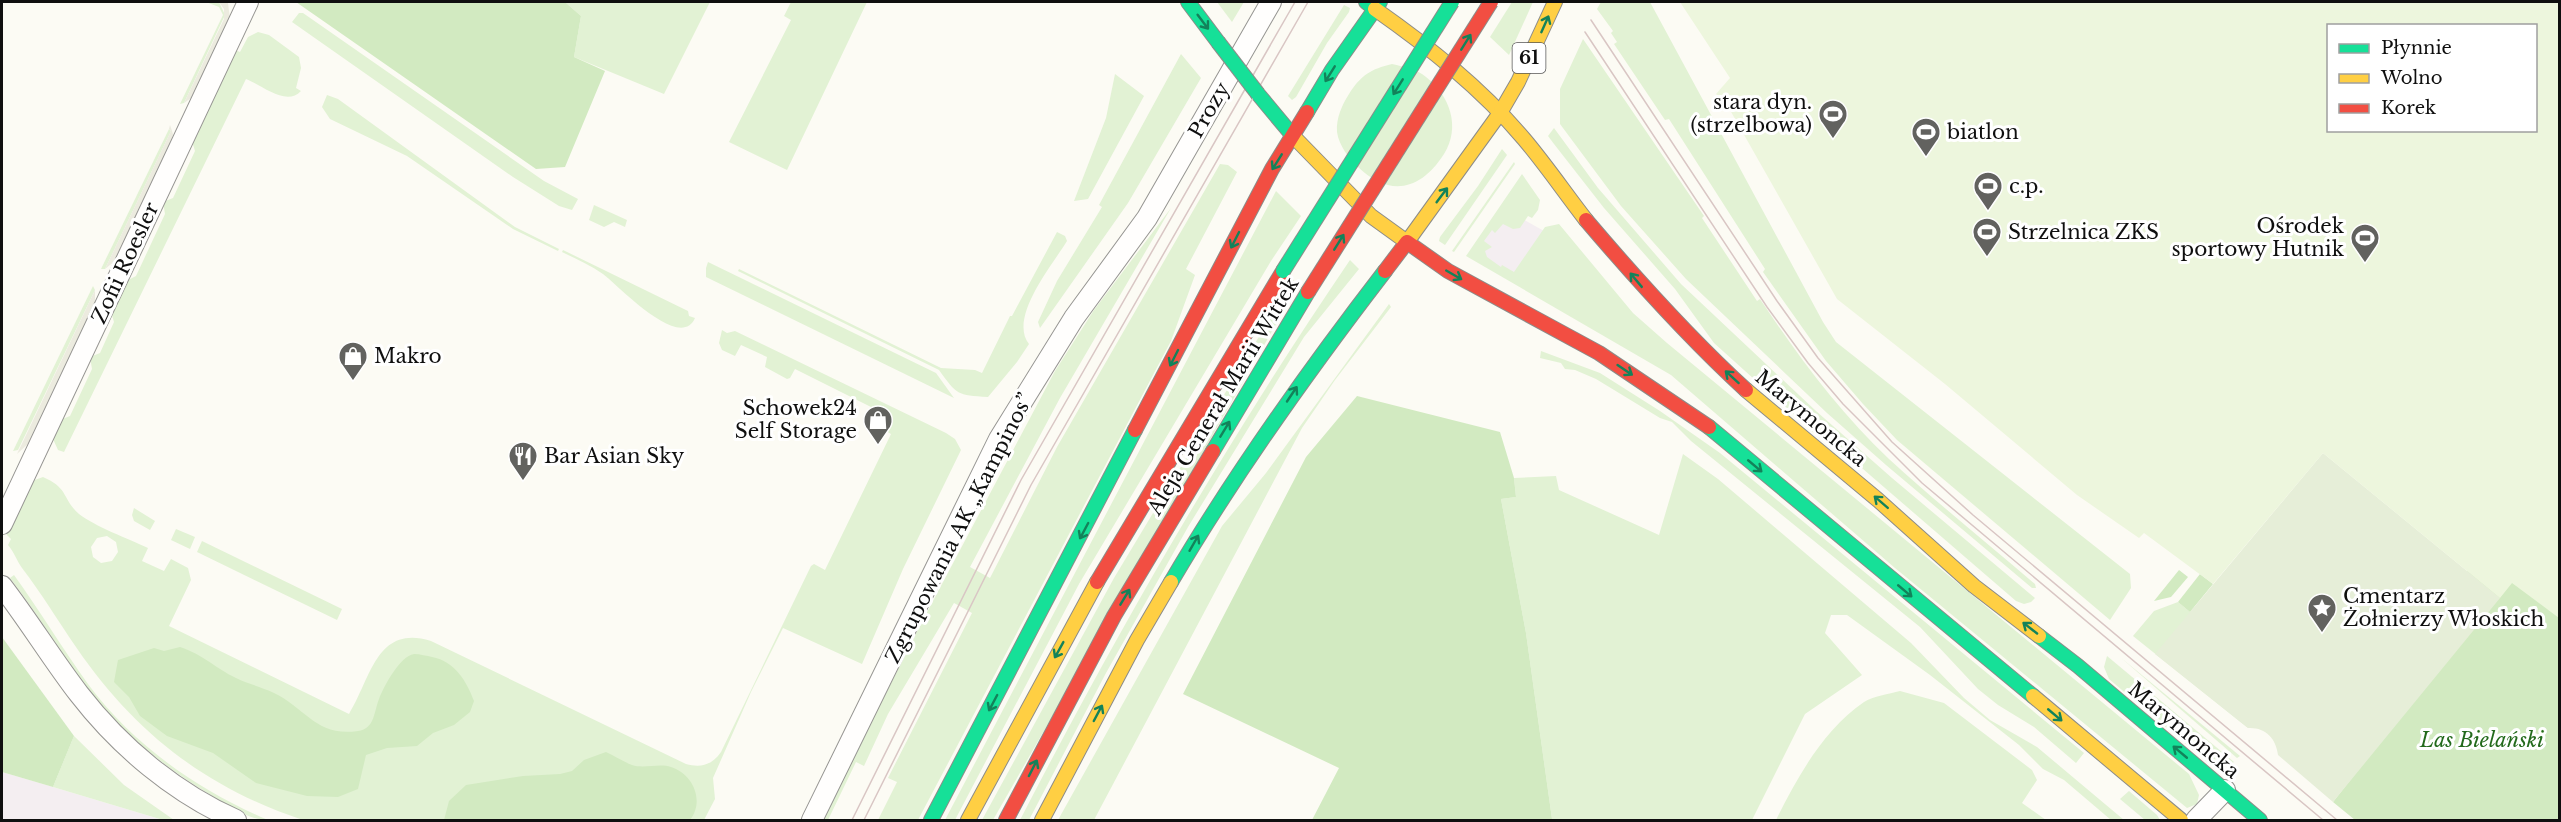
<svg xmlns="http://www.w3.org/2000/svg" width="2561" height="822" font-family="'Libre Baskerville',serif">
	<style>
		.industrial { fill: #f4eef1 }
		.green { fill: #e2f2d4; fill-rule: evenodd }
		.forest { fill: #d2eac1 }
		.cemetery { fill: #e6eed8 }
		.pitch { fill: #edf6dd; fill-rule: evenodd }
		.plaza { fill: #ecebdf }
		.lines { fill: none; stroke-linecap: round; stroke-linejoin: round }
		.street-casing { stroke: #969592; stroke-width: 22 }
		.fast-casing { stroke: #8c8c89; stroke-width: 16 }
		.slow-casing { stroke: #8c8c89; stroke-width: 16 }
		.jam-casing { stroke: #8c8c89; stroke-width: 16 }
		.street { stroke: #fffefd; stroke-width: 20 }
		.fast { stroke: #16e098; stroke-width: 14 }
		.slow { stroke: #ffcf43; stroke-width: 14 }
		.jam { stroke: #f24e42; stroke-width: 14 }
		.tram { stroke: #d9c6c4; stroke-width: 1.5 }
		.fast-bridge-casing { stroke: #8c8c89; stroke-width: 16; stroke-linecap: butt }
		.jam-bridge-casing { stroke: #8c8c89; stroke-width: 16; stroke-linecap: butt }
		.fast-bridge { stroke: #16e098; stroke-width: 14 }
		.jam-bridge { stroke: #f24e42; stroke-width: 14 }
		.oneway { stroke: #13825a }
		.labels { text-anchor: middle; stroke-width: 6; stroke-linejoin: round; paint-order: stroke }
		.shield { fill: #fff; stroke: #575757; stroke-width: 1.5 }
		.shield-label { font-size: 18px; font-weight: bold; fill: #0f0f0f }
		.poi-label { font-size: 20px; fill: #0f0f0f; stroke: #fff; text-anchor: start }
		.street-label { font-size: 20px; fill: #0f0f0f; stroke: #fff }
		.park-label { font-size: 20px; font-style: italic; fill: #236a1c; stroke: #fff }
	</style>
	<rect width="100%" height="100%" fill="#fcfbf4"/>
	<g class="industrial">
		<path d="M1498 217 1521 218 1544 231 1514 275 1474 252Z"/>
		<path d="M2 772 53 787 163 820H2Z"/>
	</g>
	<g class="green">
		<path d="M206 2H219L225 15 184 103 180 104 223 15 219 7Z"/>
		<path d="M558 2H710L664 94 574 57 581 16 565 2Z"/>
		<path d="M791 2H867L787 170 729 142 791 20 784 16Z"/>
		<path d="M1217 2H1244L1232 22Z"/>
		<path d="M1512 2H1533L1509 55 1490 37Z"/>
		<path d="M1601 2H1650L1823 322 1836 342 2130 574 2131 588 2110 620 1897 440 1863 404 1826 361 1763 272 1765 269 1669 119 1665 120 1614 44 1617 42 1611 33 1613 31 1597 9Z"/>
		<path d="M1344 5 1350 8 1349 12 1327 43 1296 97 1292 100 1288 96Z"/>
		<path d="M299 13H303L544 181 578 199 572 210 559 206 513 177 292 22Z"/>
		<path d="M258 32 269 35 299 57 301 68 296 88 301 91C286 107 262 85 246 79L64 452 58 450 53 439 60 420 70 416 92 369 90 357 100 353 114 322 111 312 126 281 136 276 165 214 163 202 173 198 195 151 192 141 235 50 240 52 248 37Z"/>
		<path d="M1583 39 1704 216 1702 218 1757 301 1760 299C1798 356 1839 412 1889 459 1936 502 1986 542 2035 584L2036 588H2032L1886 465 1827 413 1686 279 1621 206 1560 124V89Z"/>
		<path d="M1181 54 1201 78 1128 203 1040 328 1038 322 1057 281 1102 207 1099 205Z"/>
		<path d="M1392 64C1404 67 1417 69 1426 77 1450 96 1461 127 1444 154 1421 190 1390 198 1358 167 1349 158 1339 146 1337 132 1336 118 1342 105 1349 94 1361 75 1371 69 1392 64Z"/>
		<path d="M1115 74 1144 96 1088 199 1074 201 1106 118Z"/>
		<path d="M327 95 338 99 515 227 559 249 558 251 513 229 407 156 330 119 322 107Z"/>
		<path d="M1554 128 1598 188 1681 284 1816 411 1892 478 2035 598 2031 602 2024 604 2016 601 1863 469 1814 433 1714 343 1675 289 1604 208 1554 144 1548 136Z"/>
		<path d="M169 129 171 131 105 269H101Z"/>
		<path d="M1502 149 1507 155 1445 245 1439 241 1440 237 1478 186Z"/>
		<path d="M1514 162 1515 164 1454 252 1452 251Z"/>
		<path d="M1220 164 1228 165 1237 172 1186 269 1195 275 1171 341 918 820H878L897 782 888 778 972 613 954 603 888 714 864 766 856 762 828 820H823L916 633 1055 371 1094 310 1171 208 1060 398 970 567 990 578 1057 447Z"/>
		<path d="M1522 174 1540 200 1538 210 1532 218 1528 216 1520 228 1513 229 1503 224 1495 233 1492 230 1484 241 1492 247 1485 251 1487 257 1501 267 1502 265 1514 272 1545 227 1559 224 1633 313 1667 343 2189 774 2199 795 2197 804 2187 808 1895 568 1671 375 1466 256Z"/>
		<path d="M1276 191 1301 216 1271 261 1079 584 955 820H945Z"/>
		<path d="M594 205 627 220 625 227 614 222 604 227 589 220Z"/>
		<path d="M1057 232 1065 236 1067 241C1053 264 1008 318 1029 344L1017 362 988 397C957 395 957 395 939 370L738 271 739 269 941 368 975 370 982 373 1010 316H1012Z"/>
		<path d="M563 250 688 311 689 316 695 318C680 352 619 286 603 274 590 265 576 259 562 252Z"/>
		<path d="M1350 260 1359 269 1304 337 1188 527 1106 673 1029 820H1020C1119 628 1228 439 1350 260Z"/>
		<path d="M708 262 936 373 954 398 706 277V268Z"/>
		<path d="M1293 280 1299 284 993 820H982L1114 578Z"/>
		<path d="M93 286 95 290 18 450 13 451Z"/>
		<path d="M1389 304 1391 307 1335 380 1302 428 1094 820H1058L1222 526 1266 473Z"/>
		<path d="M722 330 727 333 735 331 946 433 955 439 961 450 903 569 862 664 783 628 751 692 713 778 715 799 704 820H303C206 788 134 732 76 647 58 621 42 594 22 568 17 561 14 552 8 545L11 539 6 534 32 481 43 477C69 488 62 499 79 514 94 526 129 539 148 548L142 561 164 571 171 559 188 568 191 580 169 626 349 714C371 679 376 624 431 641L686 764C701 768 712 765 721 752L811 566 814 564 825 570 891 434 867 420 871 407 795 369 790 378 787 379 765 367 767 357 741 345 735 356 722 350 719 343ZM107 536 116 542 118 552 112 561 101 563 93 557 91 547 97 538Z"/>
		<path d="M1541 351 1600 373 1660 411 1720 453 2084 753 2076 763 2034 727 1998 705 1978 689 1920 627 1691 441 1672 422 1660 418 1596 379 1575 370 1565 369 1561 363 1540 358Z"/>
		<path d="M1683 454 1718 479 1911 643 1964 698 1990 720 2037 747 2124 820H2111L2064 780 2043 769 2019 745 1930 675 1847 615H1831L1825 633 1862 675 1805 714 1752 820 1552 819 1526 633 1501 499 1516 497 1514 478 1556 476 1559 490 1659 535Z"/>
		<path d="M134 508 155 521 150 530 134 521 132 515Z"/>
		<path d="M176 529 195 537 190 549 171 540Z"/>
		<path d="M202 541 342 609 337 620 197 552Z"/>
		<path d="M14 575C40 611 62 648 88 684 134 746 198 790 268 820 249 820 230 807 214 797 166 769 123 734 89 690 61 654 38 614 10 578Z"/>
		<path d="M2178 602 2190 612 2194 608 2248 728 2133 636 2154 611Z"/>
		<path d="M2107 656 2234 762 2221 769 2212 766 2109 679 2104 667Z"/>
		<path d="M2120 657 2240 756 2237 758Z"/>
		<path d="M1900 691 1944 703 2032 770 2037 780 2022 803 2046 820H1776C1797 778 1823 730 1864 702 1873 696 1889 694 1900 691Z"/>
		<path d="M74 736 124 785 174 820H163L53 787Z"/>
		<path d="M2129 791 2157 815 2160 820H2145L2120 799Z"/>
	</g>
	<g class="forest">
		<path d="M296 2H565L581 16 574 57 605 71 565 167 536 169Z"/>
		<path d="M2559 386V820H2355L2333 802 2387 733Z"/>
		<path d="M1357 396 1500 432 1514 478 1516 497 1501 499 1526 633 1552 819 1556 820H1312L1339 768 1183 694 1306 457Z"/>
		<path d="M2179 570 2188 577 2171 597 2154 601Z"/>
		<path d="M2200 574 2213 584 2190 612 2178 602Z"/>
		<path d="M2 637 74 736 53 787 2 772Z"/>
		<path d="M180 647C204 655 215 668 236 678 248 684 262 687 274 693 307 709 316 737 358 731 375 729 374 711 379 699 384 686 400 656 414 654 420 654 427 656 432 657 455 661 467 682 474 701L470 712 454 725 433 733 417 746 387 748 366 755 358 789 338 797 307 796 256 783 213 753 167 736 140 716 129 697 114 682 118 660 154 648 164 651Z"/>
		<path d="M606 752C615 756 624 762 632 765 644 769 659 763 671 767 693 774 705 801 690 820H444L449 801 466 785 523 776 560 774 572 771 584 760Z"/>
	</g>
	<path class="cemetery" d="M2323 453 2500 598 2333 802 2278 755C2276 738 2265 727 2248 728L2155 654Z"/>
	<path class="pitch" d="M1680 2H2559V618L2512 583 2500 598 2323 453 2213 584 2144 533 2139 538 2077 495 1945 384 1837 299 1726 103 1716 94 1730 78ZM2328 26H2536V130H2328Z"/>
	<g class="plaza">
		<path d="M219 2 228 3 230 19 194 96 184 103 224 19V9Z"/>
		<path d="M170 125 173 134 171 144 116 260 105 269 171 131 169 129Z"/>
		<path d="M95 290V305L30 442 17 454Z"/>
	</g>
	<g class="lines">
		<g class="street-casing">
			<g id="street">
				<path d="M2 524 248 2"/>
				<path d="M2 586C29 621 52 659 79 694 120 747 175 793 236 820"/>
				<path d="M812 820 999 439 1074 318 1147 218 1271 2"/>
				<path d="M2196 820 2225 790"/>
			</g>
		</g>
		<g class="fast-casing">
			<g id="fast">
				<path d="M1188 2 1218 42"/>
				<path d="M1366 2 1375 9"/>
				<path d="M1258 94 1293 136"/>
				<path d="M1307 112 1332 70 1380 2"/>
				<path d="M1709 427 2033 696"/>
				<path d="M1213 451 1308 292"/>
				<path d="M1171 582C1235 473 1308 371 1385 271"/>
				<path d="M2039 636 2078 666 2260 820"/>
				<path d="M931 820 1135 430"/>
			</g>
		</g>
		<g class="slow-casing">
			<g id="slow">
				<path d="M1375 9C1429 47 1481 88 1524 139 1546 165 1565 193 1586 220"/>
				<path d="M1293 136 1371 216 1407 242 1500 113 1518 82 1555 2"/>
				<path d="M1746 390 1878 500 1974 586 2039 636"/>
				<path d="M2033 696 2181 820"/>
				<path d="M968 820 1097 582"/>
				<path d="M1042 820 1137 640 1171 582"/>
			</g>
		</g>
		<g class="jam-casing">
			<g id="jam">
				<path d="M1586 220C1637 280 1688 337 1746 390"/>
				<path d="M1385 271 1407 242 1448 271 1599 353 1709 427"/>
				<path d="M1135 430 1272 169 1307 112"/>
				<path d="M1097 582 1283 271"/>
				<path d="M1006 820 1114 616 1213 451"/>
			</g>
		</g>
		<use href="#street" class="street"/>
		<use href="#fast" class="fast"/>
		<use href="#slow" class="slow"/>
		<use href="#jam" class="jam"/>
		<g class="tram">
			<path d="M1591 20 1777 301 1818 358 1892 442 1973 515 2337 820"/>
			<path d="M1585 32 1767 307 1808 363 1843 404 1922 483 2323 820"/>
			<path d="M852 820 1021 480 1295 2"/>
			<path d="M864 820 1031 485 1308 2"/>
		</g>
		<g class="fast-bridge-casing">
			<g id="fast-bridge">
				<path d="M1218 42 1258 94"/>
				<path d="M1283 271 1452 2"/>
			</g>
		</g>
		<g class="jam-bridge-casing">
			<path id="jam-bridge" d="M1308 292 1491 2"/>
		</g>
		<use href="#fast-bridge" class="fast-bridge"/>
		<use href="#jam-bridge" class="jam-bridge"/>
	</g>
	<defs><path id="oneway-shaft" d="M-6 0H5M1.5-3L5.5 0L1.5 3" fill="none" stroke-width="1.6" stroke-linecap="round" stroke-linejoin="round" transform="scale(1.5)"/></defs>
	<g class="oneway">
		<use href="#oneway-shaft" transform="translate(1203 22) rotate(53)"/>
		<use href="#oneway-shaft" transform="translate(1545 24) rotate(-66)"/>
		<use href="#oneway-shaft" transform="translate(1466 42) rotate(-58)"/>
		<use href="#oneway-shaft" transform="translate(1330 74) rotate(122)"/>
		<use href="#oneway-shaft" transform="translate(1398 87) rotate(122)"/>
		<use href="#oneway-shaft" transform="translate(1277 162) rotate(122)"/>
		<use href="#oneway-shaft" transform="translate(1442 195) rotate(-53)"/>
		<use href="#oneway-shaft" transform="translate(1235 240) rotate(117)"/>
		<use href="#oneway-shaft" transform="translate(1339 242) rotate(-58)"/>
		<use href="#oneway-shaft" transform="translate(1454 275) rotate(30)"/>
		<use href="#oneway-shaft" transform="translate(1636 280) rotate(-130)"/>
		<use href="#oneway-shaft" transform="translate(1174 358) rotate(117)"/>
		<use href="#oneway-shaft" transform="translate(1625 370) rotate(34)"/>
		<use href="#oneway-shaft" transform="translate(1732 377) rotate(-138)"/>
		<use href="#oneway-shaft" transform="translate(1292 394) rotate(-56)"/>
		<use href="#oneway-shaft" transform="translate(1225 429) rotate(-59)"/>
		<use href="#oneway-shaft" transform="translate(1755 466) rotate(40)"/>
		<use href="#oneway-shaft" transform="translate(1881 502) rotate(-139)"/>
		<use href="#oneway-shaft" transform="translate(1084 531) rotate(118)"/>
		<use href="#oneway-shaft" transform="translate(1194 543) rotate(-60)"/>
		<use href="#oneway-shaft" transform="translate(1905 591) rotate(40)"/>
		<use href="#oneway-shaft" transform="translate(1125 597) rotate(-59)"/>
		<use href="#oneway-shaft" transform="translate(2030 628) rotate(-142)"/>
		<use href="#oneway-shaft" transform="translate(1059 650) rotate(119)"/>
		<use href="#oneway-shaft" transform="translate(993 703) rotate(118)"/>
		<use href="#oneway-shaft" transform="translate(1098 713) rotate(-62)"/>
		<use href="#oneway-shaft" transform="translate(2055 715) rotate(40)"/>
		<use href="#oneway-shaft" transform="translate(2180 752) rotate(-140)"/>
		<use href="#oneway-shaft" transform="translate(1033 768) rotate(-63)"/>
	</g>
	<defs>
		<g id="stadium-pin" transform="scale(1.5)"><path d="M0 17L-7.5 6A9.5 9.5 0 1 1 7.5 6Z" fill="#62625f" stroke="#fff"/><path d="M0-5a6.5 5 0 1 0 0 10a6.5 5 0 1 0 0-10ZM-3.5-1.8h7v3.6h-7Z" fill="#fff"/></g>
		<g id="shop-pin" transform="scale(1.5)"><path d="M0 17L-7.5 6A9.5 9.5 0 1 1 7.5 6Z" fill="#62625f" stroke="#fff"/><path d="M-5-2.5h2.3a2.7 3.5 0 0 1 5.4 0H5L5.5 6h-11ZM-1.5-2.5h3a1.5 2.3 0 0 0-3 0Z" fill="#fff"/></g>
		<g id="restaurant-pin" transform="scale(1.5)"><path d="M0 17L-7.5 6A9.5 9.5 0 1 1 7.5 6Z" fill="#62625f" stroke="#fff"/><path d="M-5-6h1v4h1v-4h1v4h1v-4h1v5L-1.5 .5V6h-2V.5L-5-1ZM5-6V6H3V1.5H1.5Q1.5-4 5-6Z" fill="#fff"/></g>
		<g id="sight-pin" transform="scale(1.5)"><path d="M0 17L-7.5 6A9.5 9.5 0 1 1 7.5 6Z" fill="#62625f" stroke="#fff"/><path d="M0-6L1.8-2.2L6-1.7L2.9 1.2L3.7 5.4L0 3.3L-3.7 5.4L-2.9 1.2L-6-1.7L-1.8-2.2Z" fill="#fff"/></g>
	</defs>
	<g fill-rule="evenodd">
		<use href="#stadium-pin" x="1833" y="114"/>
		<use href="#stadium-pin" x="1926" y="132"/>
		<use href="#stadium-pin" x="1988" y="186"/>
		<use href="#stadium-pin" x="1987" y="232"/>
		<use href="#stadium-pin" x="2365" y="238"/>
		<use href="#shop-pin" x="353" y="356"/>
		<use href="#shop-pin" x="878" y="420"/>
		<use href="#restaurant-pin" x="523" y="456"/>
		<use href="#sight-pin" x="2322" y="608"/>
	</g>
	<g class="labels">
		<rect class="shield" x="1512.5" y="43" width="33" height="30" rx="4.5"/>
		<g class="shield-label">
			<text x="1529" y="64">61</text>
		</g>
		<g class="poi-label">
			<text x="1812" y="109" text-anchor="end">stara dyn.<tspan x="1812" dy="23">(strzelbowa)</tspan></text>
			<text x="1947" y="139">biatlon</text>
			<text x="2009" y="193">c.p.</text>
			<text x="2344" y="233" text-anchor="end">Ośrodek<tspan x="2344" dy="23">sportowy Hutnik</tspan></text>
			<text x="2008" y="239">Strzelnica ZKS</text>
			<text x="374" y="363">Makro</text>
			<text x="857" y="415" text-anchor="end">Schowek24<tspan x="857" dy="23">Self Storage</tspan></text>
			<text x="544" y="463">Bar Asian Sky</text>
			<text x="2343" y="603">Cmentarz<tspan x="2343" dy="23">Żołnierzy Włoskich</tspan></text>
		</g>
		<g class="street-label">
			<text transform="translate(1209 110) rotate(-60)" y="7">Prozy</text>
			<text transform="translate(125 263) rotate(-65)" y="7">Zofii Roesler</text>
			<text transform="translate(1223 396) rotate(-59)" y="7">Aleja Generał Marii Wittek</text>
			<text transform="translate(1811 418) rotate(40)" y="7">Marymoncka</text>
			<text transform="translate(959 528) rotate(-63)" y="7">Zgrupowania AK „Kampinos”</text>
			<text transform="translate(2184 730) rotate(40)" y="7">Marymoncka</text>
		</g>
		<g class="park-label">
			<text x="2482" y="747">Las Bielański</text>
		</g>
	</g>
	<rect width="2561" height="822" fill="none" stroke="#0f0f0f" stroke-width="6"/>
	<rect x="2327" y="24" width="210" height="108" fill="#ffffff" stroke="#9f9f9f" stroke-width="1.5"/>
	<rect x="2339" y="44" width="30" height="9" fill="#16e098" stroke="#9f9f9f" stroke-width="1.5"/>
	<text x="2381" y="54" font-size="18" fill="#0f0f0f">Płynnie</text>
	<rect x="2339" y="74" width="30" height="9" fill="#ffcf43" stroke="#9f9f9f" stroke-width="1.5"/>
	<text x="2381" y="84" font-size="18" fill="#0f0f0f">Wolno</text>
	<rect x="2339" y="104" width="30" height="9" fill="#f24e42" stroke="#9f9f9f" stroke-width="1.5"/>
	<text x="2381" y="114" font-size="18" fill="#0f0f0f">Korek</text>
</svg>
